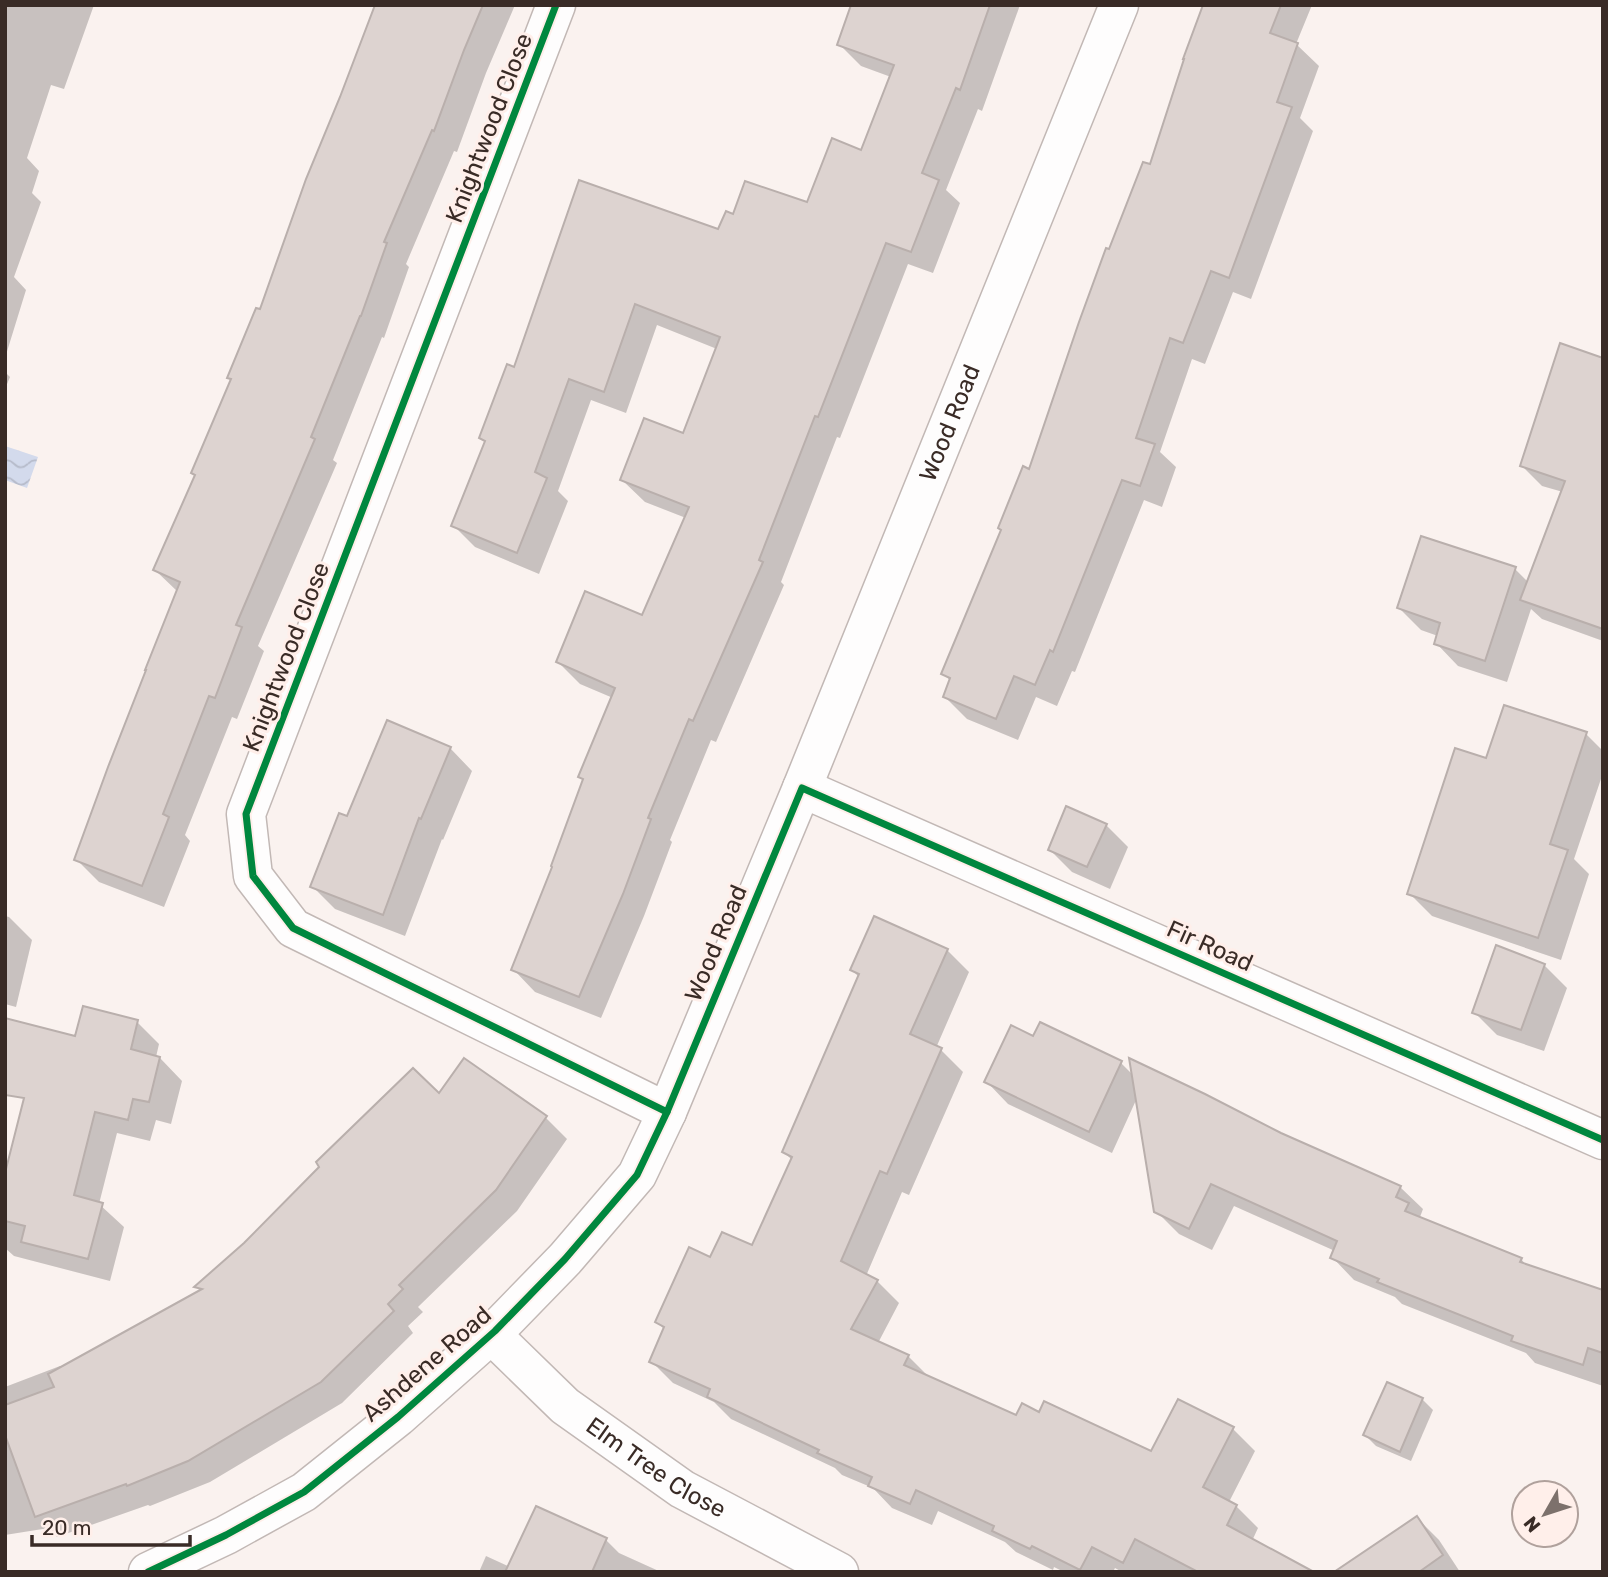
<svg xmlns="http://www.w3.org/2000/svg" width="1608" height="1577" font-family="Rubik,sans-serif">
	<style>
		.water { fill: url(#water-waves) }
		.shadow { fill: #0003 }
		.building { fill: #ddd3d0; stroke: #b9afac; stroke-width: 2 }
		.lines { fill: none; stroke-linecap: round; stroke-linejoin: round }
		.minor-casing { stroke: #c2b8b5; stroke-width: 41 }
		.minor { stroke: #fefdfd; stroke-width: 38 }
		.cycleway-casing { stroke: #ffefea; stroke-width: 11 }
		.cycleway { stroke: #00873e; stroke-width: 7 }
		.labels { text-anchor: middle; stroke-width: 6; stroke-linejoin: round; paint-order: stroke }
		.street-label { font-size: 24px; fill: #392b26; stroke: #ffefea }
	</style>
	<defs>
		<pattern id="water-waves" width="16" height="10" patternUnits="userSpaceOnUse" patternTransform="scale(1.75)"><rect width="16" height="10" fill="#d3daec"/><path d="M0 5q4-4 8 0t8 0" fill="none" stroke="#b6bbca"/></pattern>
	</defs>
	<rect width="100%" height="100%" fill="#faf2ef"/>
	<path class="water" d="M5 446 38 457 27 488 5 480Z"/>
	<g class="shadow">
		<path d="M5 5H94L64 89 51 85 27 158 39 171 32 193 41 202 14 277 26 290 5 358Z"/>
		<path d="M376 5H515L486 73 457 152 454 151 406 264 409 267 384 338 382 337 333 460 337 463 258 646 264 651 237 719 232 717 185 835 190 841 164 907 99 882 76 859 178 592 155 570 196 476 261 311Z"/>
		<path d="M882 5H1020L982 111 978 109 946 190 960 203 933 273 908 264 840 438 837 437 781 582 784 585 716 742 711 740 670 840 672 842 644 916 601 1018 535 992 513 969 554 867 585 781 580 777 613 698 580 684 558 662 643 617 686 518 645 502 622 480 684 435 717 349 657 325 626 413 591 400 558 491 568 501 539 574 475 547 453 525 486 443 481 438 515 369 719 232 734 216 808 205 862 152 891 77 861 66 839 44Z"/>
		<path d="M1209 5H1312L1296 44 1319 66 1300 118 1313 131 1251 299 1233 292 1205 364 1192 359 1160 452 1176 467 1162 507 1144 500 1075 672 1072 671 1057 706 1036 697 1018 740 967 719 945 697 951 681 943 674 1030 471 1110 251 1151 166Z"/>
		<path d="M1603 359V641L1542 619 1531 609 1507 682 1458 666 1436 643 1438 636 1421 630 1399 608 1515 569 1528 582 1563 492 1542 486 1522 466Z"/>
		<path d="M5 372 10 377 5 389Z"/>
		<path d="M1586 734 1603 751V773L1574 859 1589 874 1561 960 1432 916 1409 893 1487 761Z"/>
		<path d="M450 748 472 771 443 840 442 839 405 936 335 909 312 886 348 819Z"/>
		<path d="M1106 825 1128 847 1110 889 1072 872 1050 850Z"/>
		<path d="M5 916 9 917 32 940 16 1007 5 1004Z"/>
		<path d="M947 950 969 972 936 1048 941 1050 963 1072 909 1195 902 1192 866 1276 877 1281 899 1303 878 1343 908 1356 930 1378 1017 1418 1039 1414 1152 1453 1233 1429 1255 1451 1229 1502 1236 1506 1258 1528 1252 1541 1311 1572H1122L1115 1568 1113 1572H1064L1054 1567 1053 1570 1016 1552 1005 1542 938 1511 932 1525 892 1508 873 1488 842 1475 835 1468 731 1419 714 1402 673 1383 651 1361 665 1330 657 1322 711 1259 753 1248 792 1160 784 1152 859 977 852 970Z"/>
		<path d="M1544 965 1567 988 1544 1051 1497 1035 1474 1012Z"/>
		<path d="M137 1022 159 1044 156 1057 160 1058 182 1081 171 1124 156 1120 150 1141 117 1133 99 1204 124 1227 110 1281 14 1256 5 1248V1180L76 1038Z"/>
		<path d="M1034 1039 1121 1063 1133 1075 1280 1134 1400 1187 1423 1209 1420 1217 1424 1221 1521 1259 1527 1266 1603 1292V1386L1535 1363 1526 1353 1402 1304 1395 1297 1354 1280 1332 1257 1335 1251 1234 1206 1212 1250 1179 1234 1156 1211 1137 1098 1112 1153 1008 1104 986 1081Z"/>
		<path d="M464 1061 546 1118 567 1139 517 1211 418 1307 423 1312 408 1326 413 1333 342 1403 210 1482 150 1506 148 1505 57 1537 49 1528 5 1535V1387L60 1366 63 1368 201 1291 197 1287 439 1096Z"/>
		<path d="M1422 1399 1433 1410 1411 1461 1376 1446 1365 1435Z"/>
		<path d="M1417 1518 1439 1540 1460 1572H1337Z"/>
		<path d="M606 1540 619 1553 661 1572H479L486 1556 510 1567Z"/>
	</g>
	<g class="building">
		<path d="M375 5H483L464 50 434 131 432 130 384 242 387 243 361 316H360L311 437 315 439 236 625 242 627 215 698 209 696 163 814 169 817 142 886 74 860 108 767 146 670H145L180 582 153 570 195 475 191 473 231 379 227 378 256 308 260 309 306 179 340 97Z"/>
		<path d="M851 5H990L960 90 956 88 922 173 939 180 911 252 886 243 818 417 815 416 759 560 763 562 693 721 689 719 648 818 651 819 623 894 579 997 511 970 552 867 551 866 583 779 578 777 615 688 556 662 585 591 642 615 689 507 620 480 644 418 683 433 720 337 635 304 604 392 569 379 535 472 547 478 517 553 451 526 485 441 479 438 507 364 514 367 579 180 718 229 726 211 733 214 745 181 807 202 832 138 861 150 894 65 837 45Z"/>
		<path d="M1203 5H1281L1270 33 1298 43 1277 102 1292 107 1229 278 1211 271 1183 343 1170 338 1136 438 1155 444 1140 486 1122 480 1053 652 1050 650 1035 685 1014 676 996 719 943 697 950 678 941 674 1001 530 998 528 1023 466 1029 469 1079 322 1106 248 1109 249 1143 162 1150 164 1184 59H1183Z"/>
		<path d="M1560 343 1603 358V629L1520 600 1565 481 1520 466Z"/>
		<path d="M1421 536 1516 567 1485 661 1434 644 1440 623 1397 608Z"/>
		<path d="M1504 705 1587 732 1550 844 1568 850 1538 938 1407 894 1455 748 1486 758Z"/>
		<path d="M387 720 451 747 421 819 419 818 383 915 310 887 339 813 347 816Z"/>
		<path d="M1066 806 1107 824 1087 867 1048 850Z"/>
		<path d="M874 916 948 949 910 1034 942 1048 887 1174 880 1171 841 1261 878 1280 851 1329 909 1355 904 1365 1016 1415 1022 1403 1039 1412 1044 1401 1151 1451 1178 1399 1234 1427 1203 1487 1237 1505 1227 1525 1314 1572H1198L1135 1539 1123 1563 1092 1547 1080 1570 1032 1546 1030 1549 992 1531 994 1526 916 1490 910 1504 868 1486 872 1477 817 1453 819 1450 707 1397 710 1389 649 1362 664 1327 655 1322 689 1247 710 1257 722 1232 752 1245 792 1157 782 1152 859 974 850 970Z"/>
		<path d="M1496 945 1545 964 1521 1030 1472 1013Z"/>
		<path d="M83 1006 138 1020 131 1049 160 1057 149 1102 133 1099 128 1120 95 1112 74 1195 103 1203 88 1259 21 1242 25 1226 5 1221V1173L24 1098 5 1095V1018L75 1036Z"/>
		<path d="M1040 1022 1122 1061 1089 1132 984 1082 1011 1025 1033 1036Z"/>
		<path d="M464 1058 547 1116 496 1190 399 1285 403 1289 388 1304 394 1311 321 1382 188 1461 127 1486 126 1484 35 1517 5 1435V1405L54 1387 48 1374 202 1289 194 1287 244 1243 319 1167 316 1162 413 1068 439 1093Z"/>
		<path d="M1129 1058 1205 1094 1281 1133 1401 1186 1396 1197 1409 1203 1405 1211 1522 1258 1520 1262 1603 1290V1353L1588 1348 1583 1365 1511 1341 1513 1336 1377 1282 1379 1279 1330 1258 1337 1241 1211 1184 1189 1229 1154 1212Z"/>
		<path d="M1387 1382 1423 1398 1400 1452 1363 1435Z"/>
		<path d="M536 1506 607 1538 592 1572H505Z"/>
		<path d="M1417 1516 1443 1555 1419 1572H1334Z"/>
	</g>
	<g class="lines">
		<g class="minor-casing">
			<g id="minor">
				<path d="M556 5 246 814 253 876 293 928 667 1112"/>
				<path d="M802 788 1603 1140"/>
				<path id="s1" d="M492 1335 565 1406 682 1489 839 1572"/>
				<path id="s2" d="M148 1572 226 1535 304 1492 398 1417 495 1331 565 1259 637 1175 667 1112 802 788 1119 5"/>
			</g>
		</g>
		<use href="#minor" class="minor"/>
		<g class="cycleway-casing">
			<g id="cycleway">
				<path d="M556 5 246 814 253 876 293 928 667 1112"/>
				<path d="M148 1572 226 1535 304 1492 398 1417 495 1331 565 1259 637 1175 667 1112 802 788 1603 1140"/>
			</g>
		</g>
		<use href="#cycleway" class="cycleway"/>
	</g>
	<g class="labels">
		<g class="street-label">
			<text transform="translate(489 128) rotate(-69)" y="8">Knightwood Close</text>
			<text dy="8" stroke="none"><textPath href="#s2" startOffset="1451">Wood Road</textPath></text>
			<text transform="translate(286 657) rotate(-69)" y="8">Knightwood Close</text>
			<text transform="translate(716 943) rotate(-67)" y="8">Wood Road</text>
			<text transform="translate(1210 946) rotate(24)" y="8">Fir Road</text>
			<text transform="translate(427 1364) rotate(-41)" y="8">Ashdene Road</text>
			<text dy="8" stroke="none"><textPath href="#s1" startOffset="212">Elm Tree Close</textPath></text>
		</g>
	</g>
	<rect width="1608" height="1577" fill="none" stroke="#392b26" stroke-width="14"/>
	<g transform="translate(1545 1514) rotate(231)"><circle r="33" fill="#ffefea" stroke="#b0a19c" stroke-width="2"/>
	<path d="M0-5L12 26L0 18L-12 26Z" fill="#7d716c"/>
	<text y="-10" font-size="19" font-weight="bold" text-anchor="middle" fill="#392b26">N</text>
	</g>
	<path d="M32 1535v10h158v-10" fill="none" stroke="#392b26" stroke-width="3.5"/>
	<text x="42" y="1535" font-size="21" fill="#392b26" stroke="#ffefea" stroke-width="5" paint-order="stroke">20 m</text>
</svg>
